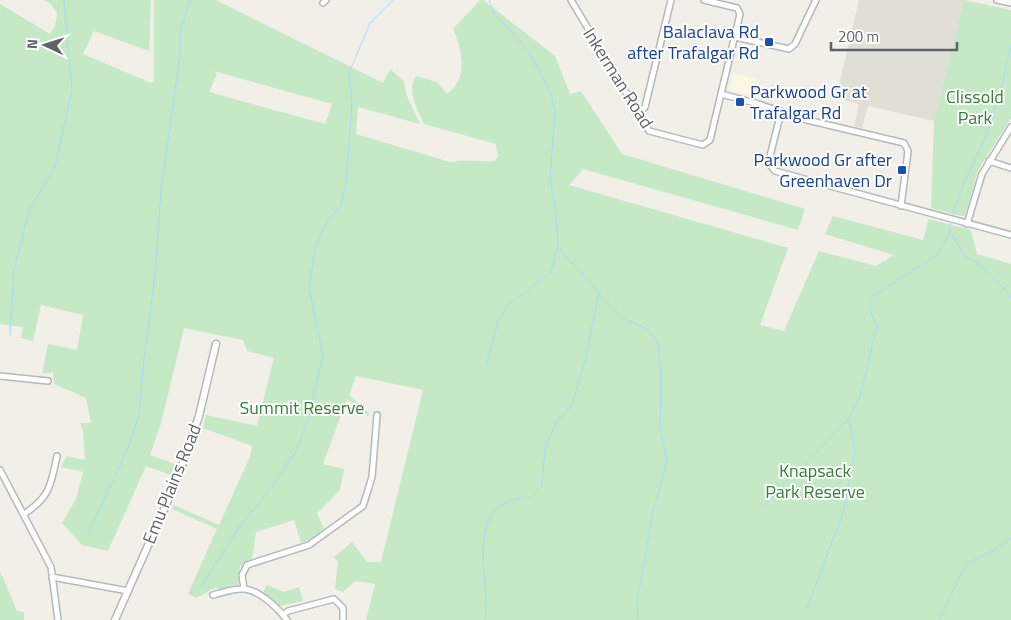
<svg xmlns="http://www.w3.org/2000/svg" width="1011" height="620" font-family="'Titillium Web',sans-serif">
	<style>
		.commercial { fill: #fef7e0 }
		.education { fill: #e1ded6 }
		.green { fill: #c5e8c5; fill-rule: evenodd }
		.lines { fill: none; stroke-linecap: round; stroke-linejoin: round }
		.stream { stroke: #aadaff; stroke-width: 1 }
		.minor-casing { stroke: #b5b8bc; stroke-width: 8 }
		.tertiary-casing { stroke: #b5b8bc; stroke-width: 9 }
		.minor { stroke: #fff; stroke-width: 5 }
		.tertiary { stroke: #fff; stroke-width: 6 }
		.transit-dot { fill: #1a4fb4; stroke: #fff; stroke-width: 2 }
		.labels { text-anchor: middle; stroke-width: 4; stroke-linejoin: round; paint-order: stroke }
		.transit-label { font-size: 18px; fill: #164399; stroke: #fff; text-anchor: end }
		.street-label { font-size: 18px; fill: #5f6368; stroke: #fff }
		.park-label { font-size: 18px; fill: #348238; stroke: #fff }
	</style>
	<rect width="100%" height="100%" fill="#f1efe8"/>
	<path class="commercial" d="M733 73 760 80 756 97 729 90Z"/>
	<path class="education" d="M859 0H964L934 121 868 106 862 128 854 126 859 104 836 98Z"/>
	<g class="green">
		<path d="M43 0H151L149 51 94 31 83 54 151 83 154 81V0H216L383 83 390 69 404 81 406 94 420 124 358 107 356 134 450 162C465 159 480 162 495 161L498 157 496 144 424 124C418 109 406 92 416 76L437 82 447 94C469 78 462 50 453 29L480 0H483L555 56 570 94 581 91 622 154 805 209 798 230 583 169 569 185 788 248 760 325 784 331 819 251 876 266 894 255 825 234 833 216 923 240 929 219 971 230 977 254 1011 264V620H366L375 584 355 581 343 592 335 589 338 562 334 557 352 542 367 562H381L423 390 356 376 349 395 369 413V417L347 399 323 464 344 469 340 490 317 513 324 529 310 540 301 543 294 520 256 532 252 559 240 566 238 585 222 589 215 588 196 598 188 594 217 529 172 509 174 505 219 525 250 457 252 446 203 428 206 415 257 426 274 358 247 351 243 340 184 328 161 423 150 455 175 464 171 475 146 466 108 551 82 545 62 523 76 499 83 472 61 467 67 456 85 460 83 431 80 423H91L86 398 54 384 53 372 42 374 48 344 77 350 83 315 41 305 33 341 21 338 23 327 0 324V4L50 34 55 26 57 14 51 4ZM214 71 332 104 325 124 209 92 217 74Z"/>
		<path d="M964 0 1011 10V118L978 170 965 216H962L931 208 934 121Z"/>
		<path d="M0 571 17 611 24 612V620H0Z"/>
		<path d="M267 585 284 592 299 587 303 601 280 606 263 593Z"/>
	</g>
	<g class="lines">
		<g class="stream">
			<path d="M953 215C960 185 976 161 987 133 999 105 1004 74 1011 44"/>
			<path d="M950 231 965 256 986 269 1011 297"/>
			<path d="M599 294 624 319 647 329 658 343 661 372 660 428 667 462 653 512 637 601 638 620"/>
			<path d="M10 335 14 269 29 211 55 166 72 91 64 0"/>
			<path d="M487 363 498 321 508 305 551 273 557 248"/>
			<path d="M763 506 846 422 860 397 877 326 870 309V298L938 254 948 237 951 223"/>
			<path d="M88 534 128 448 139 415 143 367 155 276 161 190 180 55V30L190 0"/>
			<path d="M202 586 239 527 273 485 296 451 308 421 323 355 309 289 316 244 329 218 341 206 346 182 352 103 349 73 370 23 393 0"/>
			<path d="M807 608 843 513 855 449 849 419"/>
			<path d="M485 620C492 578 459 500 531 497L542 486 545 450 556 422 572 405 585 361 599 293 558 247 555 204 550 179 555 112 550 90 527 49 493 12 489 0"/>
			<path d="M939 620 966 564 994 550 1011 538"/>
		</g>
		<g class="minor-casing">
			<g id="minor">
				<path d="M571 0 649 131 703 145 710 140 740 14 737 8 704 0"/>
				<path d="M997 0 1011 3"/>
				<path d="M323 3 326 0"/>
				<path d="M735 37 789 49 795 44 816 0"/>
				<path d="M721 94 755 103 807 120 904 143 908 151 901 206"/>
				<path d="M781 112 769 160 770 165 775 171 1011 235"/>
				<path d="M638 114 645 107 671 0"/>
				<path d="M989 161 1011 168"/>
				<path d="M967 224 982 174 1011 127"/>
				<path d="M0 376 48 381"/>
				<path d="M0 470 51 567 58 620"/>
				<path d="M24 514C50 497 51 485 57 456"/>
				<path d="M52 577 128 591"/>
				<path d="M244 589 242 575 247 565 309 545 363 506 372 477 377 415"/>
				<path d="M213 595C223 592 235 588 245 589 260 591 278 608 287 620"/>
				<path d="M283 615 288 611 334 599 343 608V620"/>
			</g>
		</g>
		<g class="tertiary-casing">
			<path id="tertiary" d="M115 620 177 480 199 416 216 344"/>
		</g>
		<use href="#minor" class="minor"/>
		<use href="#tertiary" class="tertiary"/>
	</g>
	<g class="transit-dot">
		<rect x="764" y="37" width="10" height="10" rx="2.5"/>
		<rect x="735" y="97" width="10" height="10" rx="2.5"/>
		<rect x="897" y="165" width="10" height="10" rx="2.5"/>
	</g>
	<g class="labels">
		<g class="transit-label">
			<text x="759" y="38">Balaclava Rd<tspan x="759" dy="21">after Trafalgar Rd</tspan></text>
			<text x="750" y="98" text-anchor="start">Parkwood Gr at<tspan x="750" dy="21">Trafalgar Rd</tspan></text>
			<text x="892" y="166">Parkwood Gr after<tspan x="892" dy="21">Greenhaven Dr</tspan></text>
		</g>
		<g class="street-label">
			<text transform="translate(618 78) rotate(58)" y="6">Inkerman Road</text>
			<text transform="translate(172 484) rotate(-68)" y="6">Emu Plains Road</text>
		</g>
		<g class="park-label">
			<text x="975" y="103">Clissold<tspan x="975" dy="21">Park</tspan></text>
			<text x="302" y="414">Summit Reserve</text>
			<text x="815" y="477">Knapsack<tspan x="815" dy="21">Park Reserve</tspan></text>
		</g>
	</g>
	<g transform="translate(45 45) rotate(274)" stroke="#ffffff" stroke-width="4" paint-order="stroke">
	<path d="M0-4L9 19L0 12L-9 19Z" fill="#5f6368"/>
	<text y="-8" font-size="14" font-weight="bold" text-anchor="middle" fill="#5f6368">N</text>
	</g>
	<path d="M831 42v8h126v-8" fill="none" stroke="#5f6368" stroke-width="2.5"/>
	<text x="838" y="42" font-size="15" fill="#5f6368" stroke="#ffffff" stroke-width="4" paint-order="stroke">200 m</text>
</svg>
